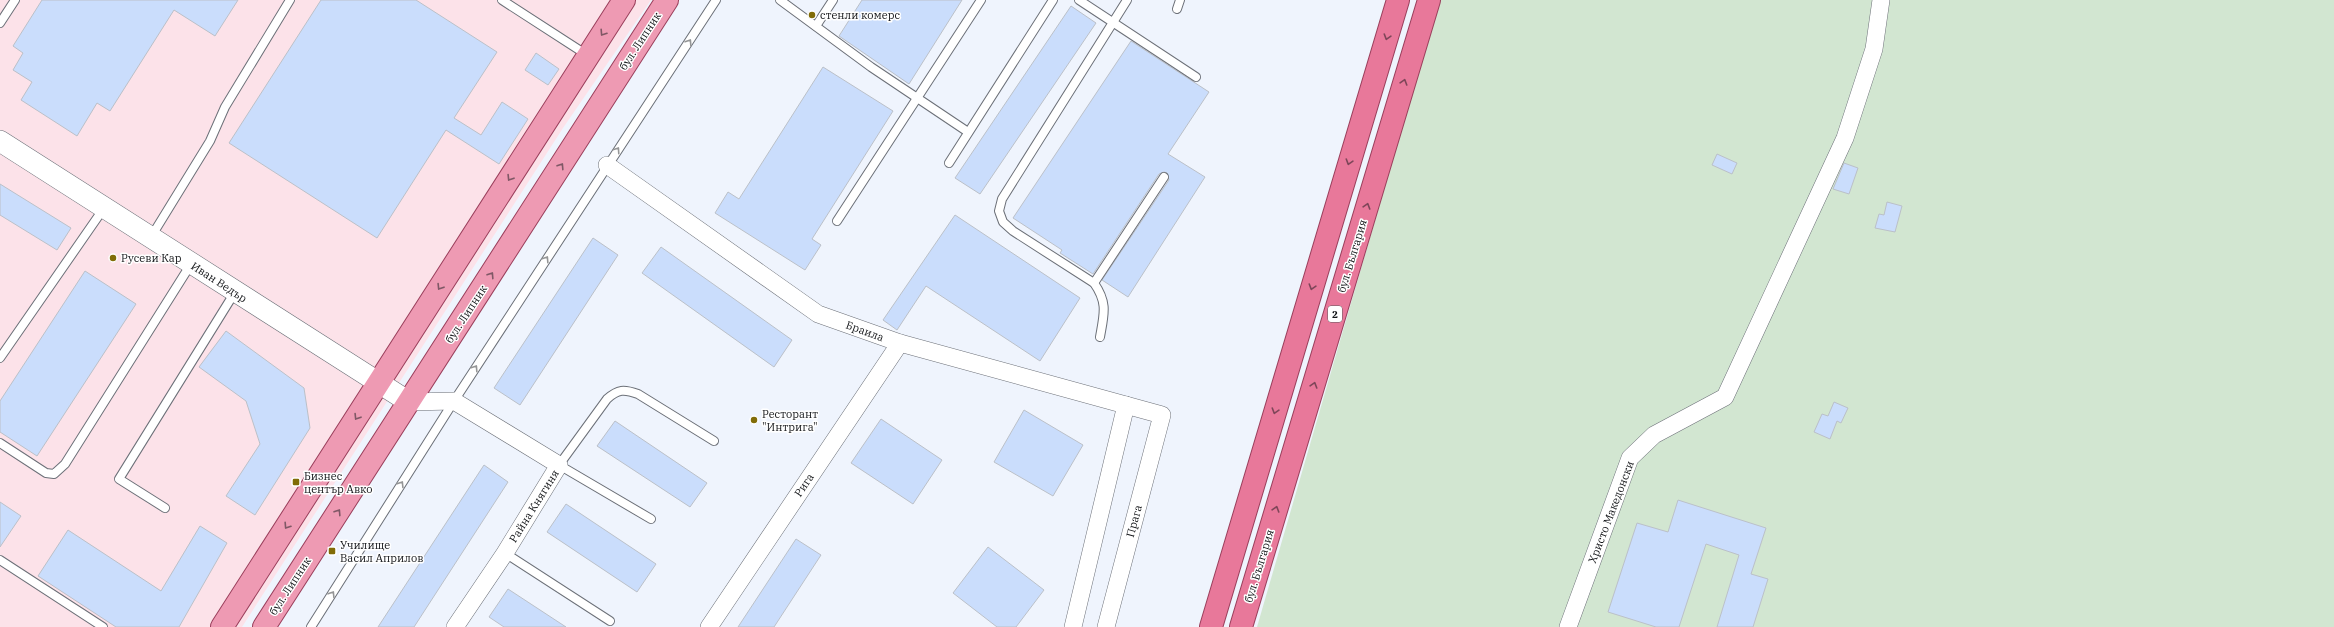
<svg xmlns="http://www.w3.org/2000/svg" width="2334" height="627" font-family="'IBM Plex Serif',serif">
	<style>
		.commercial { fill: #fce2e9 }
		.green { fill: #d2e6d1 }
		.building { fill: #caddfc; stroke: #bbc0c8 }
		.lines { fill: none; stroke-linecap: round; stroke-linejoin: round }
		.service-casing { stroke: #6c7078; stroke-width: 10 }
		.minor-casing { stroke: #6c7078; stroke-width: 18 }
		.tertiary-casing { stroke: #6c7078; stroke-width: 22 }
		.primary-casing { stroke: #9a3f5c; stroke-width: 24 }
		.trunk-casing { stroke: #9a3f5c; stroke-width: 24 }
		.service { stroke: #fff; stroke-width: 8 }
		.minor { stroke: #fff; stroke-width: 17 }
		.tertiary { stroke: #fff; stroke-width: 21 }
		.primary { stroke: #ee9ab3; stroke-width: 22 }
		.trunk { stroke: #e8789a; stroke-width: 22 }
		.oneway { stroke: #805866 }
		.oneway2 { stroke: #7e4659 }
		.oneway3 { stroke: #959697 }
		.poi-dot { fill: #816c07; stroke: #fff; stroke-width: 1.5 }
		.labels { text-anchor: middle; stroke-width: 3; stroke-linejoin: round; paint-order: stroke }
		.shield { fill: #fff; stroke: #5a5b5d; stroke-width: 1 }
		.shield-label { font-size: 10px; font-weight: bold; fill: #131518 }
		.poi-label { font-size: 11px; fill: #131518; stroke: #fff; text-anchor: start }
		.street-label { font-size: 11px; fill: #131518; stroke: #fff }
	</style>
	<rect width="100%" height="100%" fill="#eff4fd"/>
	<path class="commercial" d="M0 0H651L563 128 242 627H0Z"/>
	<path class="green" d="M1439 0H2334V627H1257Z"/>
	<g class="building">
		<path d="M42 0H238L215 36 174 10 110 111 97 103 77 136 21 100 32 82 13 70 23 53 13 46Z"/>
		<path d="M321 0H416L497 52 454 118 481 135 502 102 528 119 499 164 446 130 377 238 229 143Z"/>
		<path d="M862 0H962L909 84 839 36Z"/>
		<path d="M1071 6 1096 23 980 194 955 178Z"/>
		<path d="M1131 41 1209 92 1168 154 1205 177 1128 297 1102 280 1169 180 1167 173 1164 172 1159 174 1093 274 1060 253 1062 250 1013 218Z"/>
		<path d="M536 53 559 69 548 85 525 70Z"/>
		<path d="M823 67 893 111 812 239 821 245 805 270 715 213 728 192 739 199Z"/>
		<path d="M1717 154 1737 163 1732 174 1712 165Z"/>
		<path d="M1844 163 1858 168 1849 194 1833 189Z"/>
		<path d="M0 184 71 228 57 250 0 215Z"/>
		<path d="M1887 202 1902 206 1895 232 1875 228 1879 214 1884 215Z"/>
		<path d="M955 215 1080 298 1040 361 926 286 897 330 883 320Z"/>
		<path d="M593 238 618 255 520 405 494 388Z"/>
		<path d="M661 247 792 340 774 367 642 273Z"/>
		<path d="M85 271 136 304 37 456 0 432V401Z"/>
		<path d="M226 331 304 388 310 428 255 515 226 496 260 444 246 401 199 367Z"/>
		<path d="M1834 402 1848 408 1841 423 1837 421 1830 439 1814 432 1822 414 1828 416Z"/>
		<path d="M1024 410 1083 445 1053 496 994 462Z"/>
		<path d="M881 419 942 460 913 504 851 463Z"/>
		<path d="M615 421 707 483 690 507 597 446Z"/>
		<path d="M484 465 508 482 414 627H378Z"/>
		<path d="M1678 500 1766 528 1751 574 1768 579 1753 627H1717L1739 555 1706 544 1679 627H1656L1608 612 1637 523 1668 532Z"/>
		<path d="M0 502 21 516 0 547Z"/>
		<path d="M566 504 656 564 637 592 547 532Z"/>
		<path d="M200 526 227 543 179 627H116L38 576 68 530 161 591Z"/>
		<path d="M796 539 821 555 774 627H738Z"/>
		<path d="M988 547 1044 590 1016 627H997L953 593Z"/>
		<path d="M508 589 566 627H504L489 617Z"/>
	</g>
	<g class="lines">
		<g class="service-casing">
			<g id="service">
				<path d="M502 0 587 55"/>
				<path d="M780 0 871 67 968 132"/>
				<path d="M1079 0 1196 77"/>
				<path d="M1177 9 1180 0"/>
				<path d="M0 23 15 0"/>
				<path d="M816 26 833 0"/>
				<path d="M949 163 1053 0"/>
				<path d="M837 221 981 0"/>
				<path d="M151 237 210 141 225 107 290 0"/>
				<path d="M1094 283 1164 177"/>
				<path d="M1100 337C1104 314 1108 303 1094 283L1013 231 1003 222 999 211 1002 199 1127 0"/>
				<path d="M0 358 104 208"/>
				<path d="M0 443 46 473 54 474 65 464 191 264"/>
				<path d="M165 508 119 479 235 292"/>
				<path d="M651 519 559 465 607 399C618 389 624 389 638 394L714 441"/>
				<path d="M505 553 610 621"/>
				<path d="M0 560 103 627"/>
				<path d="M311 627 454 401 716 0"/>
			</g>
		</g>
		<g class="minor-casing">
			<g id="minor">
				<path d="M607 165 818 314 900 343 1162 415 1106 627"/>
				<path d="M409 402 454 401 559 465 505 553 455 627"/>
				<path d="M709 627 900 343"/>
				<path d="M1073 627 1126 405"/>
				<path d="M1568 627 1630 458 1654 435 1725 397 1845 138 1874 49 1881 0"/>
			</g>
		</g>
		<g class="tertiary-casing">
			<path id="tertiary" d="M0 141 409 402"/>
		</g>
		<g class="primary-casing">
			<g id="primary">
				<path d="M222 627 624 0"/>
				<path d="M264 627 667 0"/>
			</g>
		</g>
		<g class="trunk-casing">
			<g id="trunk">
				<path d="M1211 627 1398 0"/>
				<path d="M1241 627 1429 0"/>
			</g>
		</g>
		<use href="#service" class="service"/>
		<use href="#minor" class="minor"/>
		<use href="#tertiary" class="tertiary"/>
		<use href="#primary" class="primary"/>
		<use href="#trunk" class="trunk"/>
	</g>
	<defs><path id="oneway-chevron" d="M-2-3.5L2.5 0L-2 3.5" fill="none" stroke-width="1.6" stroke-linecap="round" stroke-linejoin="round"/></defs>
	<g class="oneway">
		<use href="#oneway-chevron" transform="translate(603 33) rotate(123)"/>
		<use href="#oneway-chevron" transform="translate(561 166) rotate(-57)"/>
		<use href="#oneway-chevron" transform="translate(510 178) rotate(122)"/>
		<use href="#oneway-chevron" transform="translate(491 275) rotate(-57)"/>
		<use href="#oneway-chevron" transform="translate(440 287) rotate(122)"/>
		<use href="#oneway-chevron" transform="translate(357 417) rotate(122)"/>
		<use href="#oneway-chevron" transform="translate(338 512) rotate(-57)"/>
		<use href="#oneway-chevron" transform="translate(287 526) rotate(123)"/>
	</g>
	<g class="oneway2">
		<use href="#oneway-chevron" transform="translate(1387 37) rotate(107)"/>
		<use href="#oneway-chevron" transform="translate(1404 82) rotate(-73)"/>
		<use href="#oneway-chevron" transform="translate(1349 162) rotate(107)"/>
		<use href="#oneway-chevron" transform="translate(1367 206) rotate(-73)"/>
		<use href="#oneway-chevron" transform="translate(1312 287) rotate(107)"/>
		<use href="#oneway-chevron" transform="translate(1314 385) rotate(-73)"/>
		<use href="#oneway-chevron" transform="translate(1275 411) rotate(107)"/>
		<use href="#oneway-chevron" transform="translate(1276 509) rotate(-73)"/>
	</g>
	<g class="oneway3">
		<use href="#oneway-chevron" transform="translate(689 42) rotate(-57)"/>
		<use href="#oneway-chevron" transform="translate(617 150) rotate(-56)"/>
		<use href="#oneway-chevron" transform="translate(546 259) rotate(-57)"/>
		<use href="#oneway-chevron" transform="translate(475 368) rotate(-57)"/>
		<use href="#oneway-chevron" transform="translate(401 484) rotate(-58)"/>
		<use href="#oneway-chevron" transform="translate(332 594) rotate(-58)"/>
	</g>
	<g class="poi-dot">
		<circle cx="812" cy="15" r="4"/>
		<circle cx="113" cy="258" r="4"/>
		<circle cx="754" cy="420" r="4"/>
		<rect x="292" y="478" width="8" height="8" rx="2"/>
		<rect x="328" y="547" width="8" height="8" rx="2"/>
	</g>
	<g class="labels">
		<rect class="shield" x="1328" y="306" width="14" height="16" rx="3"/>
		<g class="shield-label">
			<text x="1335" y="318">2</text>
		</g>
		<g class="poi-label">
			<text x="820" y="19">стенли комерс</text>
			<text x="121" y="262">Русеви Кар</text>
			<text x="762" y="418">Ресторант<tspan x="762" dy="13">"Интрига"</tspan></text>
			<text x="304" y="480">Бизнес<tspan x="304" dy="13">център Авко</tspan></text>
			<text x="340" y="549">Училище<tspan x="340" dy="13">Васил Априлов</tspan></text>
		</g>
		<g class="street-label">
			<text transform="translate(640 41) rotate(-57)" y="4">бул. Липник</text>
			<text transform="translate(1352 256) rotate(-73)" y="4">бул. България</text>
			<text transform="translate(219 282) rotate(33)" y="4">Иван Ведър</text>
			<text transform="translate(466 314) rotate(-57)" y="4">бул. Липник</text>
			<text transform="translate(865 331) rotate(20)" y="4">Браила</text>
			<text transform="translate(804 485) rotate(-56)" y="4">Рига</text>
			<text transform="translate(534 506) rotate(-58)" y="4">Райна Княгиня</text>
			<text transform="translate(1611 512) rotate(-69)" y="4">Христо Македонски</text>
			<text transform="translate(1134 521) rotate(-75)" y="4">Прага</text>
			<text transform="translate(1259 566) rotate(-73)" y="4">бул. България</text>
			<text transform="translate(290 586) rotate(-57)" y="4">бул. Липник</text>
		</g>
	</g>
</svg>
